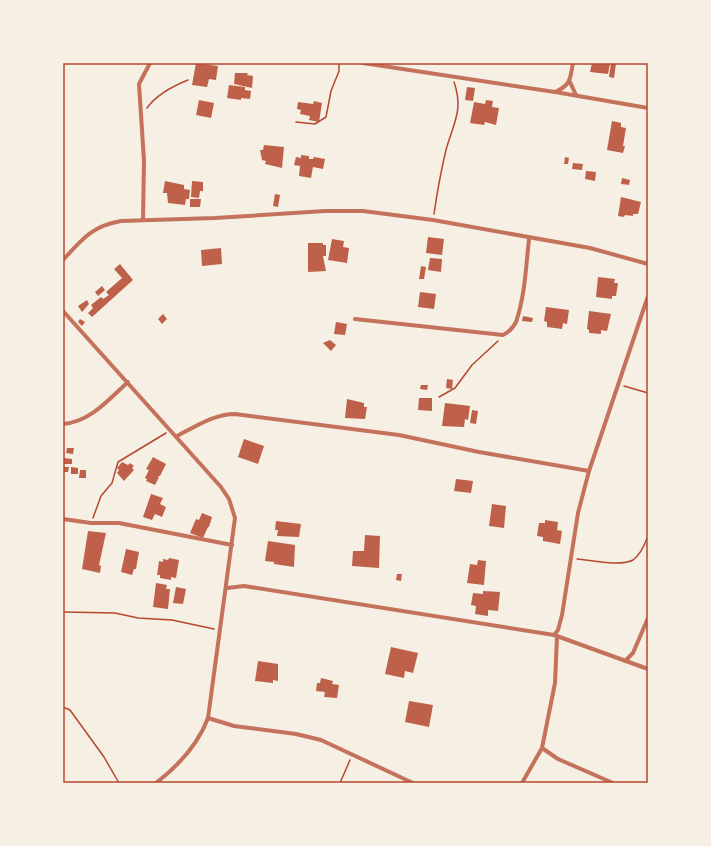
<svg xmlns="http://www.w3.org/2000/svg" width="711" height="846" font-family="Lato,sans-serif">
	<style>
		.building { fill: #bf614a }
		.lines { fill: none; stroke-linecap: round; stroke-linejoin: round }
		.path { stroke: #b5482f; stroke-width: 1.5 }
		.minor { stroke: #c5725c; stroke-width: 4 }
		.neatline { fill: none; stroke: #b5482f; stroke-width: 1.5 }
	</style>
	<rect width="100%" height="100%" fill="#f6efe4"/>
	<g class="building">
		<path d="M196 63 218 66 216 80 209 79 207 87 192 85Z"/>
		<path d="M592 63H610L608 74 590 72Z"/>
		<path d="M611 63H616L614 78 609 77Z"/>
		<path d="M235 73H248L247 75 253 76 252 88 234 84Z"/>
		<path d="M229 85 245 87V90L251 91 250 99 241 98V100L227 98Z"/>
		<path d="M467 87 475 88 473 101 465 100Z"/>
		<path d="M199 100 214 103 211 118 196 115Z"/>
		<path d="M486 100 493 101 492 107 499 108 496 125 485 122 484 125 470 123 474 102 485 104Z"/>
		<path d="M314 101 322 103 319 122 309 120 310 116 300 114 301 110 297 109 298 102 313 104Z"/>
		<path d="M612 121 621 123V127L626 128 623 146H625L623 153 607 150Z"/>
		<path d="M264 145 284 147 282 168 265 164 266 161 262 160 260 150H263Z"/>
		<path d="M301 155 309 156V159H313L314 157 325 159 323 169 313 167 311 178 299 176 300 166 294 165 296 157 301 158Z"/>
		<path d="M565 157 569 158 568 164H564Z"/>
		<path d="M573 163 583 164 582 170 572 169Z"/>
		<path d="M586 171 596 172 595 181 585 179Z"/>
		<path d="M622 178 630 180 629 185 621 184Z"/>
		<path d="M165 181 184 185V189L190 190 189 199H186L185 205 168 203 167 193H163Z"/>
		<path d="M192 181 203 182V191H200L199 198 191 197Z"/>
		<path d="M275 194 280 195 278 207 273 206Z"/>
		<path d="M621 197 641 202 638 214H633V216L625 215 624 217 618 216Z"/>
		<path d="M190 199H201L200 207H190Z"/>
		<path d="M428 237 444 239 442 255 426 253Z"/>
		<path d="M332 239 344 241 343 247 349 248 347 263 328 260Z"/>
		<path d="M308 243H323V245H326V256H323L326 271 308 272Z"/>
		<path d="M221 248 222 264 202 266 201 250Z"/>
		<path d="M430 258 442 259 441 272 428 270Z"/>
		<path d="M120 264 133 280 92 317 88 313 93 308 91 305 101 297 103 299 109 295 106 292 122 278 114 269Z"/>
		<path d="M421 266 426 267 424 279H419Z"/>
		<path d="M598 277 615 279 614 283H618L616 296H612V299L596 297Z"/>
		<path d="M102 286 105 290 98 296 95 292Z"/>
		<path d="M420 292 436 294 434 309 418 307Z"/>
		<path d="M87 300 89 304 82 312 78 306Z"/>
		<path d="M546 307 569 310 567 324 563 323 562 329 547 327V322L544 321Z"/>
		<path d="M589 311 611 314 607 331 601 330V334L589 333V330L587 329Z"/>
		<path d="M163 314 167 319 162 324 158 319Z"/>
		<path d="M523 316 533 318 532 322 522 321Z"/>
		<path d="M80 319 85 322 82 326 78 322Z"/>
		<path d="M336 322 347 324 345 335 334 334Z"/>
		<path d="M330 340 336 345 331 351 323 343Z"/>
		<path d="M447 379 453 380 452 389 446 388Z"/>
		<path d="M421 385H428L427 390 420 389Z"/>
		<path d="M419 398H432V411L418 410Z"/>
		<path d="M347 399 364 403V407H367L365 419 345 418Z"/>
		<path d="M445 403 470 406 468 420 465 419 464 427 442 426Z"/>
		<path d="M472 410 478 411 476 424 470 423Z"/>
		<path d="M244 439 264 446 258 464 238 457Z"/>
		<path d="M67 448H74L73 454 66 453Z"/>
		<path d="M153 457 166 464 160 476H158L159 477 155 485 146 481 147 479 145 478 149 470 146 469Z"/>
		<path d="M64 458 72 459V464H64Z"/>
		<path d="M122 462 128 465 130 463 134 466 132 468 134 470 124 481 117 473 119 470 117 468Z"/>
		<path d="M63 467H69L68 472H63Z"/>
		<path d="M71 467 78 468V474H71Z"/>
		<path d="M80 470H86V478H79Z"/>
		<path d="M456 479 473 481 471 493 454 491Z"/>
		<path d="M151 494 163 498 160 504 166 507 162 517 155 514 152 520 143 517Z"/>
		<path d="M492 504 506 506 504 528 489 526Z"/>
		<path d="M202 513 212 517 209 527H208L203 538 190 533 196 519 199 520Z"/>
		<path d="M545 520 558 522 557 530 562 531 560 544 543 541V537L537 536 539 523H545Z"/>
		<path d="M276 521 301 524 299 537 277 536 278 530H275Z"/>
		<path d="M88 531 106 533 99 565 101 566 100 573 82 569Z"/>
		<path d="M365 535 380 536 379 568 352 566 353 551H364Z"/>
		<path d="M268 541 295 545 294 567 274 564V562L265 561Z"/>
		<path d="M126 549 139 552 136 569H134L132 575 121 572Z"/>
		<path d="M169 558 179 560 176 578 171 577V580L160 578V575H157L159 561 163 562V559L168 560Z"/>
		<path d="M478 560 486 561 484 585 467 583 470 564 477 565Z"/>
		<path d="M397 574H402L401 581 396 580Z"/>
		<path d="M156 583 167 585 166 589H170L168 609 153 607Z"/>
		<path d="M176 587 186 589 183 604 173 603Z"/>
		<path d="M483 591 500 592 498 611 488 610V616L475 614 476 606 471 605 473 593 483 594Z"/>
		<path d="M391 647 418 653 413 673 405 671 404 678 385 674Z"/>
		<path d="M258 661 278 664V681L273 680V683L255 681Z"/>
		<path d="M321 678 333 681 332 684 339 685 337 698 324 697 325 692 316 691 317 683H320Z"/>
		<path d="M409 701 433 705 429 727 405 722Z"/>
	</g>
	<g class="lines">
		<g class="path">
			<path d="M147 108C157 94 173 86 188 80"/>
			<path d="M296 122 315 124 326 117 331 91 339 71V63"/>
			<path d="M434 214C437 193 441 171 446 150 453 124 464 110 454 82"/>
			<path d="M624 386 648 393"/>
			<path d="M439 397 455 388 472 365 498 341"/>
			<path d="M93 518 101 496 112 483 118 462 166 433"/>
			<path d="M577 559C591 560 620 567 633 560 640 555 645 544 648 536"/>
			<path d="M63 612 115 613 138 618 172 620 214 629"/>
			<path d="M63 707 70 710 104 757 119 783"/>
			<path d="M340 783 350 760"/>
		</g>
		<g class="minor">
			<path d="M363 63 555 92 648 108"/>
			<path d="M570 82 576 95"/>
			<path d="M555 92C571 85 570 79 573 63"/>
			<path d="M143 220 144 161 139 84 150 63"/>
			<path d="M63 260C82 239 92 226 121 221L215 218 325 211H363L433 220 590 248 648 264"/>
			<path d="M63 311 221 487 229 499 235 518 208 718C198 745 178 766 156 783"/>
			<path d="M355 319 503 335C509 332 513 328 516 322 525 296 526 266 529 239"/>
			<path d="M63 424C90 422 108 400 128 382"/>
			<path d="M177 436C195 427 214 414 235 414L399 435 479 452 589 471"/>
			<path d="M63 519 91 523H119L232 545"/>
			<path d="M227 588 244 586 554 635 648 669"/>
			<path d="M554 635 558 630 562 615 578 513 589 471 648 296"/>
			<path d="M557 637 555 683 542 748 558 759 613 783"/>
			<path d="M625 661 633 653 648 618"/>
			<path d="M208 718 234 726 296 734 321 740 413 783"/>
			<path d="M522 783 542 748"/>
		</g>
	</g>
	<rect width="711" height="846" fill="none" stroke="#f6efe4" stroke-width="128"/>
	<rect x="64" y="64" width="583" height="718" class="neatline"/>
</svg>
